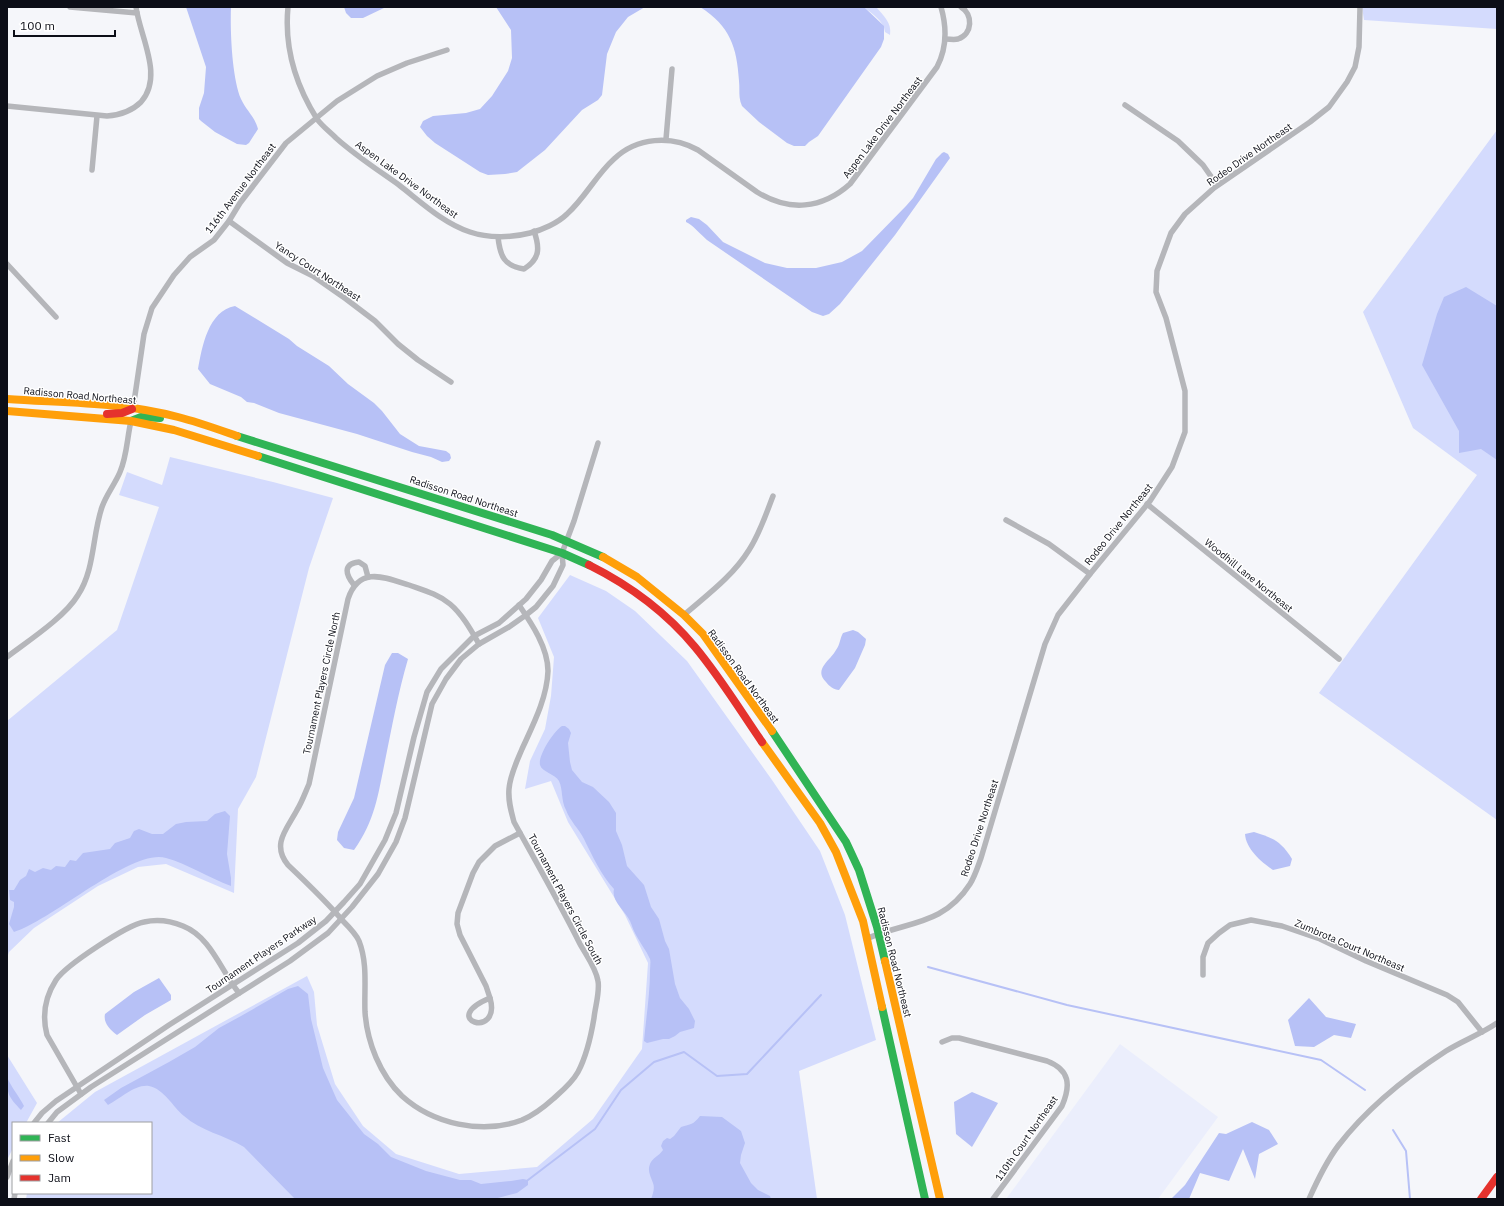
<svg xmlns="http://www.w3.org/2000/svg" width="1504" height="1206" font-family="'IBM Plex Sans',sans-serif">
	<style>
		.built { fill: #ebeefc }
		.green { fill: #d4dbfd }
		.water { fill: #b7c1f6 }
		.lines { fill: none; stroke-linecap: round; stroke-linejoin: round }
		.stream { stroke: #b7c1f6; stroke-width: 2 }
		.street { stroke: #b5b6ba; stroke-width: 5.5 }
		.fast { stroke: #30b455; stroke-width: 8 }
		.slow { stroke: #ff9f0a; stroke-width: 8 }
		.jam { stroke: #e5322d; stroke-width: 8 }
		.labels { text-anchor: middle; stroke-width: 3; stroke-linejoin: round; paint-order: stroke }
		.street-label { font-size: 10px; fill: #0c0e17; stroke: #fff }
	</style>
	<rect width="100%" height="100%" fill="#f5f6fa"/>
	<path class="built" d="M1120 1044 1218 1117 1158 1199H1006Z"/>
	<g class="green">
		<path d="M864 7H876C884 16 892 23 890 35L885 32C884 21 872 14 864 7Z"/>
		<path d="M1362 7H1497V29L1364 20Z"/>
		<path d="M1497 130V820L1319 693 1477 475 1413 428 1363 312Z"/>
		<path d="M170 457 273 482 333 498 309 568 256 777 238 809 234 893 166 864 138 867 98 886 34 928 9 952 7 958V721L117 630 159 507 119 495 127 472 162 485Z"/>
		<path d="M570 575 606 591 635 611 687 661 772 780 820 851 845 915 876 1040 799 1071 817 1199H26L27 1193H151V1123H57L95 1092 307 976 314 992 317 1025 335 1084 363 1126 396 1154 459 1174 537 1167 593 1119 642 1049 648 963 625 915 568 822 551 781 525 789 530 761 545 729 551 696 554 657 538 618Z"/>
		<path d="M7 1055 37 1103 26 1123H13V1148L7 1160Z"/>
	</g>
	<g class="water">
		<path d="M186 7H231C230 31 232 78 241 99 246 110 255 117 258 129L249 143 246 145 237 144 215 132 201 121 199 119V108L204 93 206 67Z"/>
		<path d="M344 7H386L363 18H351L346 13Z"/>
		<path d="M496 7H645L628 17 616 32 607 54 602 95 598 100 582 110 545 150 517 172 505 174 488 175 480 172 435 143 427 136 420 127 423 121 433 116 466 113 480 109 492 96 508 71 512 58 511 30Z"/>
		<path d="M700 7H864L884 26V39L881 47 818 136 809 142 805 146H794L787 143 759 122 742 106C738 97 740 90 739 81 737 47 730 26 700 7Z"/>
		<path d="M944 152 948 154 950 158 895 235 840 304 829 314 823 316 812 312 707 240C701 235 692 224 686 222V220L691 217 699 219 707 225 723 242 765 263 787 268H816L842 262 862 251 906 206 913 198 936 159 942 153Z"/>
		<path d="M1466 287 1497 306V460L1481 449 1459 453V431L1422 365 1437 314 1444 297Z"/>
		<path d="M235 306 289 339 297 346 329 366 348 384 374 403 382 411 400 434 419 446 446 451 450 454 451 458 449 461 442 462 431 457 412 452 357 434 279 413 254 403 247 402 241 397 210 384 198 369C202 347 208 311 235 306Z"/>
		<path d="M853 630 858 632 866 639 865 645 855 668 839 690C834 690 829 686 826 682 813 669 831 660 836 650 840 645 840 638 843 633Z"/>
		<path d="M392 653H398L408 659C398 693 392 727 385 761 378 795 375 821 354 850L344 848 337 840 338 832 354 798 385 665Z"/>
		<path d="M562 726H565L569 729 571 733 568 743 570 762 572 770 582 782 593 787 609 802 616 813V831L622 845 627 866 644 885 651 907 659 919 665 941 669 949 675 984 680 998 689 1009 695 1021 694 1028 680 1032 675 1036 669 1039H663L647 1043 644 1041C646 1018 650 994 650 971 650 967 651 962 650 959 646 950 640 943 636 935 633 930 632 925 630 921 625 911 611 901 614 889 601 875 592 855 584 839 579 829 570 821 566 810 561 801 563 789 559 781 555 774 542 772 540 765 538 755 554 731 562 726Z"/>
		<path d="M225 811 230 816 227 854 231 878V886C209 878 188 864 166 858 132 848 51 921 14 932L9 924 14 907V902L10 900 9 890H14L20 880 26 876 29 869 35 872 43 868 51 870 56 866 65 867 70 860 76 861 83 853 110 849 115 843 130 838 134 831 139 829 152 834H163L176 824 186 822 207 821 215 814Z"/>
		<path d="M1254 832C1273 838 1281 841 1292 859L1290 866 1273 870C1261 862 1246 849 1245 834Z"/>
		<path d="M159 978 171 995V1000L145 1015 117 1035C110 1030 103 1023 105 1014L134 992Z"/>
		<path d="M298 986 308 994 311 1019 323 1068 337 1100 364 1134 378 1144 391 1157 426 1171 460 1180H471L481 1184 511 1181 523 1179 528 1180V1185L517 1193 494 1199H295L244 1147C224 1135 201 1131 184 1116 173 1107 164 1089 149 1086 135 1084 120 1099 108 1105L104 1100 121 1088 169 1062 195 1047 219 1028 241 1016 288 989Z"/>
		<path d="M1309 998 1326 1017 1356 1024 1351 1038 1334 1035 1314 1047 1295 1046 1288 1020Z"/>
		<path d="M7 1077C11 1087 19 1096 24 1106L21 1110C9 1097 7 1095 7 1077Z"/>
		<path d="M972 1092 998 1103 972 1147 956 1134 954 1102Z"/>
		<path d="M700 1116 722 1117 741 1131 745 1143 741 1155 740 1163 751 1183 758 1190 770 1196 771 1199H651C653 1194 655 1188 653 1183 651 1177 647 1171 650 1164 652 1158 659 1156 663 1150L661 1146 663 1141 667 1138 670 1139 674 1136 681 1127C691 1124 693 1125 700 1116Z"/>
		<path d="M1252 1122 1269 1130 1278 1144 1259 1154 1255 1179 1243 1149 1229 1181 1200 1173 1189 1199H1171L1185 1185 1219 1133 1226 1134Z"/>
	</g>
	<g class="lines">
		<g class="stream">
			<path d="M928 967 1067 1005 1321 1060 1365 1090"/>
			<path d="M1393 1130 1406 1151 1410 1199"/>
			<path d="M528 1180 595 1129 621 1090 654 1062 684 1052 717 1076 747 1074 821 995"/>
		</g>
		<g class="street">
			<path d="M70 7 137 13"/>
			<path d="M288 7C284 48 295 84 317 119 322 126 330 132 336 138 356 156 378 170 399 185 421 202 443 223 470 232 488 238 511 238 530 233 542 230 558 223 567 214 585 198 596 175 614 159 637 137 671 135 698 150L757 192C789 212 822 209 850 184L937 67C947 48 947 28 941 7"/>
			<path d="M945 39C950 39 954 40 958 39 973 34 973 14 961 7"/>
			<path d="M1125 105 1178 141 1203 165 1217 185"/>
			<path d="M7 106 107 116C120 115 132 111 141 102 164 76 140 37 136 7"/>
			<path d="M666 139 672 69"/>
			<path d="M92 170 97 116"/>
			<path d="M229 221 287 263 313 276 346 299 375 321 398 344 418 360 451 382"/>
			<path d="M498 237C500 256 504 266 524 269 540 259 540 248 534 231"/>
			<path d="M7 264 56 317"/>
			<path d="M133 409 144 334 152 308 174 275 190 257 214 240 229 221 240 203 286 143 337 101 377 76 407 63 447 50"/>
			<path d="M1147 504 1339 659"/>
			<path d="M1006 520 1049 544 1090 574"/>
			<path d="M354 585C346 575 342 564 359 562L365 566 368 577"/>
			<path d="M684 615C707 595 733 576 749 550 760 533 766 514 773 496"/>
			<path d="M479 644C471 630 462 614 450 604 438 594 423 590 409 585 384 577 359 566 348 599L309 784C305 793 302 802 297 810 287 829 271 844 288 865 307 883 326 901 343 921 349 927 356 934 359 941 368 964 364 989 365 1012 367 1042 380 1075 402 1096 433 1124 482 1135 522 1120 534 1115 543 1108 553 1099 562 1091 572 1083 578 1072 587 1055 591 1036 594 1018 595 1007 600 992 598 981 596 968 586 955 580 944 559 902 536 862 514 822 511 811 508 801 509 789 510 775 517 761 522 749 533 725 547 698 548 671 548 648 532 624 519 605"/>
			<path d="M7 657C28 641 65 617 78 595 95 569 92 536 102 507 106 495 115 484 120 472 127 456 127 438 131 421"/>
			<path d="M866 939C907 921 943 926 970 884 975 876 978 866 981 858L1045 644 1058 615 1090 574 1150 501 1172 467 1185 432V391L1166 318 1156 292 1157 271 1171 233 1185 214 1214 188 1310 122 1329 107 1347 82 1355 67 1359 47 1360 7"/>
			<path d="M1203 975V957L1208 943 1219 933 1230 925 1251 920 1282 926 1320 939 1366 961 1447 995 1458 1002 1482 1032"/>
			<path d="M490 998 486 986 460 935 457 924 458 913 473 873 479 862 495 846 520 833"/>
			<path d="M490 998C502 1040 437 1020 490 998Z"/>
			<path d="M942 1042 952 1038H959L1047 1061C1070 1070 1071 1085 1062 1106L993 1199"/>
			<path d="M81 1094 47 1035C42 1016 45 997 56 980 66 965 127 925 144 922 157 919 171 921 183 926 211 937 221 971 239 993"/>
			<path d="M34 1123 42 1113 56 1101 169 1025 298 943 326 921 344 902 360 884 385 840 396 813 414 737 427 692 441 669 474 636 499 623 526 599 541 580 552 561 562 553"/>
			<path d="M48 1123 57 1112 91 1087 290 961 328 933 352 907 378 874 396 842 405 818 432 704 446 679 461 659 479 644 509 627 526 615 536 607 553 586 563 565 562 553 574 521 598 443"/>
			<path d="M7 1177 13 1161"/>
			<path d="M14 1199 15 1193"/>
			<path d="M1309 1199C1317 1181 1326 1162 1338 1146 1367 1108 1406 1077 1446 1051 1462 1041 1481 1034 1497 1023"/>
		</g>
		<g class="fast">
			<path d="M131 421 141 417 160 418"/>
			<path d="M237 436 552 535 603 557"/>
			<path d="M258 456 562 553 589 565"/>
			<path d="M772 731 846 842 859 870 877 927 885 961"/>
			<path d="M882 1007 925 1199"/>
		</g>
		<g class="slow">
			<path d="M7 399C64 403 123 402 178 417 198 422 217 429 237 436"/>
			<path d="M7 411 131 421 174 430 258 456"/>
			<path d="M603 557 637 577 684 615 703 634 772 731"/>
			<path d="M762 742 820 823 836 852 863 921 882 1007"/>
			<path d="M885 961 940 1199"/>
		</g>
		<g class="jam">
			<path d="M107 414 122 413 132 409"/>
			<path d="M589 565C629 585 666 612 695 647 720 677 740 710 762 742"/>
			<path d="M1481 1199 1497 1177"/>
		</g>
	</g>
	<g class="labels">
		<g class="street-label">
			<text transform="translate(882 127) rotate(-53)" y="4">Aspen Lake Drive Northeast</text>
			<text transform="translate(1249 154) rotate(-35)" y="4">Rodeo Drive Northeast</text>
			<text transform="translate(407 179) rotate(36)" y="4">Aspen Lake Drive Northeast</text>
			<text transform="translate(240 188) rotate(-53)" y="4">116th Avenue Northeast</text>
			<text transform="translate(318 271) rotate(33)" y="4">Yancy Court Northeast</text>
			<text transform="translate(80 395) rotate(5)" y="4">Radisson Road Northeast</text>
			<text transform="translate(464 496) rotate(18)" y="4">Radisson Road Northeast</text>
			<text transform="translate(1118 524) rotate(-51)" y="4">Rodeo Drive Northeast</text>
			<text transform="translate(1249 575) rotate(39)" y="4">Woodhill Lane Northeast</text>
			<text transform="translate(744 676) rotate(54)" y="4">Radisson Road Northeast</text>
			<text transform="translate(321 683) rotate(-78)" y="4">Tournament Players Circle North</text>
			<text transform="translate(979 828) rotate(-72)" y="4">Rodeo Drive Northeast</text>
			<text transform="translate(566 899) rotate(62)" y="4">Tournament Players Circle South</text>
			<text transform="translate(1350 945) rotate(23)" y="4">Zumbrota Court Northeast</text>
			<text transform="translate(261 954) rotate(-34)" y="4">Tournament Players Parkway</text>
			<text transform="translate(895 962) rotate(76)" y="4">Radisson Road Northeast</text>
			<text transform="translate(1026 1138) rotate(-55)" y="4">110th Court Northeast</text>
		</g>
	</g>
	<rect width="1504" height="1206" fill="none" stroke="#0c0e17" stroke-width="16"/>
	<rect x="12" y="1122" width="140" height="72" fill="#ffffff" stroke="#9e9fa2"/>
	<rect x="20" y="1135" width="20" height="6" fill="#30b455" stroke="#9e9fa2"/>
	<text x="48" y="1142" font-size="12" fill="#0c0e17">Fast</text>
	<rect x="20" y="1155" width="20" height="6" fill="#ff9f0a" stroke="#9e9fa2"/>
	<text x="48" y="1162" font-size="12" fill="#0c0e17">Slow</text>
	<rect x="20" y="1175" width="20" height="6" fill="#e5322d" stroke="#9e9fa2"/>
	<text x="48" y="1182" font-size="12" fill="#0c0e17">Jam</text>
	<path d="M14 30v6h101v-6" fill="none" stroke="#0c0e17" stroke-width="2"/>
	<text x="20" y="30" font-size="12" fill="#0c0e17" stroke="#ffffff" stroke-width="3" paint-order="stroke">100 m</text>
</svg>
